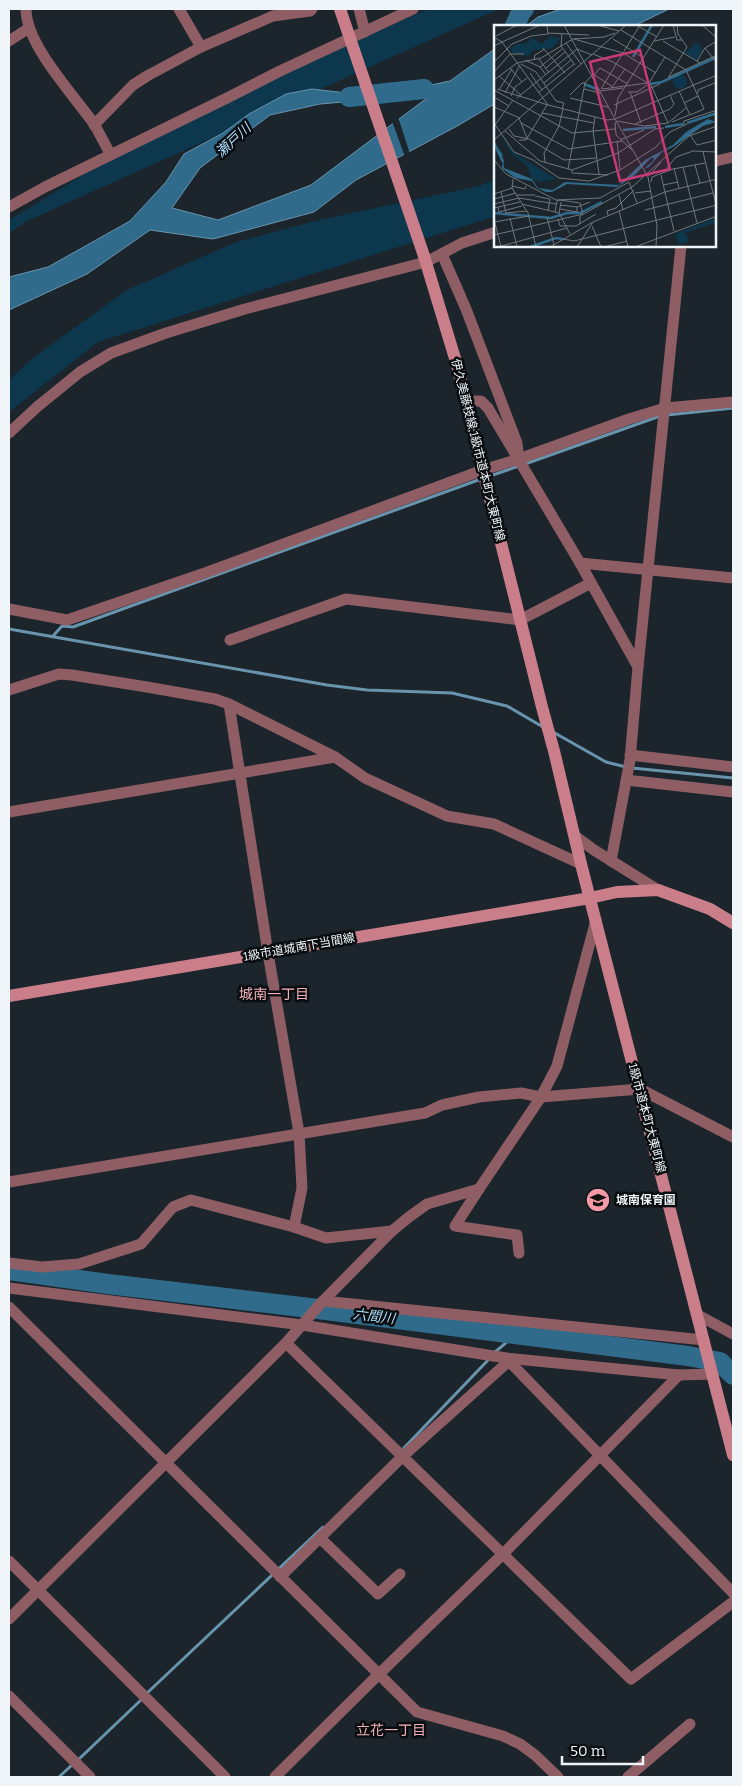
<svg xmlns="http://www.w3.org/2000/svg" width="742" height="1786" font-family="Bitter,'Noto Sans JP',serif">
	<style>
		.green { fill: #0c374d }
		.water { fill: #306b8c; stroke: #6994ad }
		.pier { fill: #1b252b }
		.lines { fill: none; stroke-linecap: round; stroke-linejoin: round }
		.stream { stroke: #6994ad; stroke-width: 3 }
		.river { stroke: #306b8c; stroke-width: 20 }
		.street { stroke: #8e5e64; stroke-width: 11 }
		.secondary { stroke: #ca7e89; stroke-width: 12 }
		.secondary-bridge { stroke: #ca7e89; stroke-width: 12 }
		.labels { text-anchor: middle; stroke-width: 5; stroke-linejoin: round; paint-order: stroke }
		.street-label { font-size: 12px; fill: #eff5f9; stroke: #090d10 }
		.poi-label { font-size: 12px; font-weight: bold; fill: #eff5f9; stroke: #090d10; text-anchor: start }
		.water-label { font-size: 14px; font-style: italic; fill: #acddfc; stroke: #090d10 }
		.neighbourhood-label { font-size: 14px; fill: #f5b1b9; stroke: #090d10 }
		.inset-river { fill: none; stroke: #306b8c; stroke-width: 2.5 }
		.inset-road { fill: none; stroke: #70787d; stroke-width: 1 }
		.view { fill: #c93973; fill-opacity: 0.15; stroke: #c93973; stroke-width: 2.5 }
		.inset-edge { fill: none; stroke: #eff5f9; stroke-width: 2.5 }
	</style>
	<rect width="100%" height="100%" fill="#1b252b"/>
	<g class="green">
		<path d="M428 9H499L27 221 9 233V220L101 164 229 97Z"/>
		<path d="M496 179V216L98 342 9 412V380L34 357 127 290 236 242 319 220 479 186Z"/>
	</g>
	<g class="water">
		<path d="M561 9H669L634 26H526L538 17Z"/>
		<path d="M496 48V103L459 125 356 180 314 212 213 239 150 230 87 274 9 310V277L48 267 130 221 166 182 184 154 223 133 249 114 286 94 312 89 364 95 367 100 320 104 270 115 200 168 172 208 218 220 311 185 431 95 401 99 398 92 450 81Z"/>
	</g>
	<path class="pier" d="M398 117 410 154 405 157 392 121Z"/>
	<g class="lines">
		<g class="stream">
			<path d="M667 415 733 408"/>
			<path d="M525 464 660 416"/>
			<path d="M487 477 519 466"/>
			<path d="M9 629 327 685 367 690 452 693 507 706 543 727"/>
			<path d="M53 636 62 626 73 627 481 479"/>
			<path d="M553 732 606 762 626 767"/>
			<path d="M632 768 733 778"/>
			<path d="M494 1353 516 1334"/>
			<path d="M403 1449 490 1358"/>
			<path d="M146 1694 323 1527"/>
			<path d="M78 1760 142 1699"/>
			<path d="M59 1777 73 1764"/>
		</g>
		<g class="river">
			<path d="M515 26 521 12 524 9"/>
			<path d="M349 97 424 89"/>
			<path d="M9 1270 108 1284 318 1309 688 1356 720 1362 733 1375"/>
		</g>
		<g class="street">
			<path d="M26 9C26 45 73 94 94 124 100 134 105 145 111 155"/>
			<path d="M179 9 201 47"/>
			<path d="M359 9 365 32"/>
			<path d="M9 41 29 28"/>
			<path d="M94 125 133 85 147 76 201 47 273 16 310 11 312 9"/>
			<path d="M716 161 733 157"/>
			<path d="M9 207 45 187 229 97 280 71 413 9"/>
			<path d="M442 254 466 309 517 443 518 453"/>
			<path d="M466 401H481L488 408 580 563 638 667 630 760 611 861"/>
			<path d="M9 433 37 407 80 372 111 353 166 333 245 309 426 262 462 243 496 232"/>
			<path d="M580 563 733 578"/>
			<path d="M9 609 67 620 205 573 483 470 519 459 629 419 665 408 733 402"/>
			<path d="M230 640 346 599 520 620 591 583"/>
			<path d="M638 667 681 246"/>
			<path d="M9 690 59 674 72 675 147 687 215 699 229 704 335 757 365 778 447 816 494 824 581 864"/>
			<path d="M229 704 268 953 299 1133 302 1188 294 1227"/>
			<path d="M630 755 733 767"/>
			<path d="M626 780 733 792"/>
			<path d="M9 812 335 757"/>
			<path d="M575 836 594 850 658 890"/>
			<path d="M9 1182 425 1113 442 1105 479 1097 521 1093 541 1097 640 1089 733 1137"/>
			<path d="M479 1189 455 1226 517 1235 519 1253"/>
			<path d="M9 1263 42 1267 79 1264 141 1244 173 1207 191 1200 294 1227 326 1238 392 1231"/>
			<path d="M9 1288 302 1325 506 1358 679 1375 713 1374"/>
			<path d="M323 1301 704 1340"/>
			<path d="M9 1307 417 1712 503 1736 520 1744 535 1755 558 1777"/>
			<path d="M698 1315 733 1334"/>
			<path d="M286 1343 631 1679 733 1602"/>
			<path d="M506 1358 733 1593"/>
			<path d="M320 1538 378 1594 400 1574"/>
			<path d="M9 1561 225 1777"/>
			<path d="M280 1577 402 1457 509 1361"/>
			<path d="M9 1619 286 1343 323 1301 392 1231 409 1217 427 1204 479 1189 541 1097 557 1066 596 920"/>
			<path d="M9 1696 90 1777"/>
			<path d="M275 1777 379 1674 502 1555 679 1375"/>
			<path d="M628 1777 690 1724"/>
		</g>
		<g class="secondary">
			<path d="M340 9 424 256"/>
			<path d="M483 471 542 707 554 751 581 864 733 1455"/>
			<path d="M9 996 590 898 617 892 658 890 710 909 733 923"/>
		</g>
		<path class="secondary-bridge" d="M424 256 457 365 483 471"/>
	</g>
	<defs>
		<g id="school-disc" transform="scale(1.25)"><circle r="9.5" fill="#f49aa6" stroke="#090d10"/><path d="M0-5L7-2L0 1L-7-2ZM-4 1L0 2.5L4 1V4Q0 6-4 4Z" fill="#111"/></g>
	</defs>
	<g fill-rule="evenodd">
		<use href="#school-disc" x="598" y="1200"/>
	</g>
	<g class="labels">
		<g class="street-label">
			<text transform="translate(478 450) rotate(76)" y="4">伊久美藤枝線;1級市道本町大東町線</text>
			<text transform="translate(299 947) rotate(-10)" y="4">1級市道城南下当間線</text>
			<text transform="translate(647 1118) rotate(75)" y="4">1級市道本町大東町線</text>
		</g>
		<g class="poi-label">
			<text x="616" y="1204">城南保育園</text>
		</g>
		<g class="water-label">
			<text transform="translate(233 140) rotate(-43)" y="5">瀬戸川</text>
			<text transform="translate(374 1316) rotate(7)" y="5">六間川</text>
		</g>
		<g class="neighbourhood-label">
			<text x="274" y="999">城南一丁目</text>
			<text x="391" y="1735">立花一丁目</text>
		</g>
	</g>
	<g transform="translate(494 25)">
		<rect width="222" height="222" fill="#1b252b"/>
		<path d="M58 10 60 13 67 12 59 23 40 25 34 31 19 28 16 24 22 19 34 18 38 12 47 19ZM203 17 209 24 202 35 191 28ZM179 57a7 7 0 1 1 14 0a7 7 0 1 1-14 0ZM8 111 20 128 62 154 45 157 37 153 34 142 16 127ZM222 193V202L219 198 191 208 195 216 185 220 181 209Z" fill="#0c374d"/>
		<path d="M214 94 222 97 209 101 179 122 168 127 155 142 150 144 159 136 160 133H157L139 152 123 162 73 159 58 167H52L43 163 38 156 21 153 8 143 9 132 3 126 0 119V111L1 120 7 128 2 116 9 131 10 143 38 154 44 163 59 165 71 157 125 160 151 135 179 120 192 107Z" fill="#306b8c"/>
		<path class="inset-river" d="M139 32 158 0M90 59 105 65M156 59 168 57 223 32M193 98 223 88M171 102 189 99M129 105 162 102M0 118 9 137M0 188 57 193 73 188H86L108 177M36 222 62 213 69 214"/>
		<path class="inset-road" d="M70 0 121 94 223 50M103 0 125 6M179 0 183 15H188M208 0 223 13M144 1 163 12M127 5 192 45 210 84 196 90 185 66M54 8 95 10M68 9 67 21 81 40M2 11 23 0M0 12 8 17 46 0M80 14 129 28 162 48M119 14 150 33M160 16 181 12M169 16 206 38M72 18 87 39M0 21 8 17 54 80 113 95 121 94 154 152 158 174M49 23 71 48M211 23 223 38M99 29 119 37 157 60 174 98M45 34 55 48M31 35 46 42 52 50M40 35 41 30 51 24M203 36 211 23 223 16M0 37 18 19 37 11 54 9 53 0M23 38 47 33 79 14 110 12 121 8M27 39 42 47 62 76 70 78 68 84M46 42 68 24M16 43 28 57M52 43 71 27M0 47 16 29H30M36 48 48 65M99 49 119 62M100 50 106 43 134 59M5 51 27 70M175 52 223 30M174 53 193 22 184 9 183 0M0 55 23 38M50 58 77 35M155 58 171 32M119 61 131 44M3 64 54 80M90 64 106 68M107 64 146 0M108 64 154 58M0 65 78 108 121 104M5 65 18 44M106 66 129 63M134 67H143L153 60M136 67 147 98M11 68 26 40M44 68 80 39M204 68V65L223 57M76 70 88 58H91M17 71 21 62 33 53M0 72 15 81M23 73 83 24 98 30M76 73 114 82M190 78 204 71M120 80 166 59M0 82 26 93M48 88 100 98M121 91 124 73 170 0M101 92 99 106 105 149M25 93 33 113M123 96 150 101 174 98 192 83M121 97 122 110 138 125M178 97 195 90M0 98 20 127 39 135 65 153 95 156 126 145 162 122 176 107 193 99M27 98 75 124 128 116M141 99 176 84 180 79 176 70M1 100 19 75M190 100V96L223 85M15 104 20 111 35 114 70 135 103 133M11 106 46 136 78 145V148L114 150M196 110 203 120 223 115M0 115 132 0M25 115H32L53 80M126 115 150 105M123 116 126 144M209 127 216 156M0 135 12 149M51 137 50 128 65 101 69 84M201 140 206 158M189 142 203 198M173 143 182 132 199 126 223 127M180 143 185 163M74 144 91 58 98 50M78 145 124 128 161 104 170 103M12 149 62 175 106 173 135 157 143 178M167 150 180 206M155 151 167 137M19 154 18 163 34 188 42 222M216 156 223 183M157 157 158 152 179 144 211 138M169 160 184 157M18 161 31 164 32 161M138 162 195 111 223 101M7 167 12 188 33 186M141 168 157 166M0 169 18 163M23 170H41M125 170 129 185M41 171 56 174 54 186M0 174 22 168M158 174 163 200 162 222M67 177 65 188 76 209M0 179 25 173 62 179M28 179 65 188M66 180 83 182 96 177M4 182 5 187 28 181M0 183 26 177M66 184 83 187V182M151 185 219 168M125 186 134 222M114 190 113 186 122 183 140 165M53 192 60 220M16 193 23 222M0 194 7 222M64 194 66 201H82L102 189M0 197 35 191M86 199V191L138 162M98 201 107 222M0 210 89 189 86 178 66 175 63 176 61 187M69 214 80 216 223 180M4 222 73 203M56 222 99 197M83 222 99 197 171 167 223 154M110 222 133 216M141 222 223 191"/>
		<path class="view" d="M146 25 176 144 126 156 96 37Z"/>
		<rect width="222" height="222" class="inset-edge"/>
	</g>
	<rect width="742" height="1786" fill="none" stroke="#eff5f9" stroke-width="20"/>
	<path d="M562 1756v8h81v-8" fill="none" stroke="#eff5f9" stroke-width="2.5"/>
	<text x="570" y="1756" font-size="15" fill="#eff5f9" stroke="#090d10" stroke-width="4" paint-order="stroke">50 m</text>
</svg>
